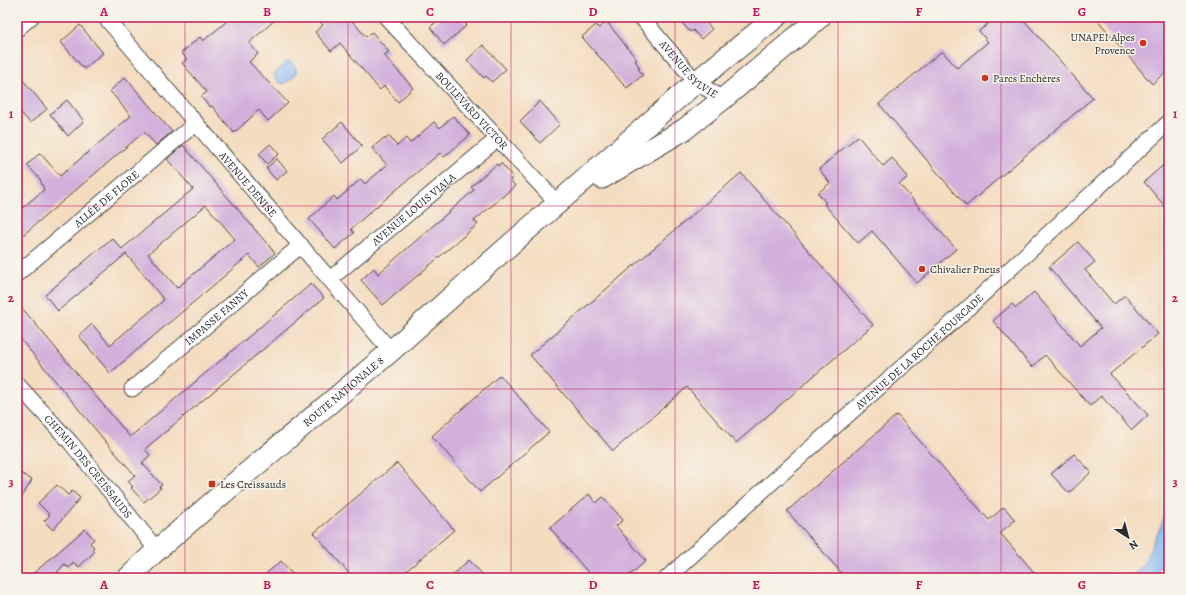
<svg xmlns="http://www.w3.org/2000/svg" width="1186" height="595" font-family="Alegreya,serif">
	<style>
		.water { fill: #88b9f4; stroke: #5a7290 }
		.building { fill: #d1b0dc; fill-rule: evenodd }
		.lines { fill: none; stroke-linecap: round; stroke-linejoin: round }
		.street-casing { stroke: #494641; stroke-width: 17 }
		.secondary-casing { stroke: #494641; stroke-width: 23 }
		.street { stroke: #fff; stroke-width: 15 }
		.secondary { stroke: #fff; stroke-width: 21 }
		.grid { fill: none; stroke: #c2185b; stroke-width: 1; stroke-opacity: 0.55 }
		.poi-dot { fill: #c8321e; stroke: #f7f3e8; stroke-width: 1.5 }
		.labels { text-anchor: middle; stroke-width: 3; stroke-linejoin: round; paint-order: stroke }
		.poi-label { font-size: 11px; fill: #2b2b2b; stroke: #f7f3e8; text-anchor: start }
		.street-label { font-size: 11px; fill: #2b2b2b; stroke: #f7f3e8 }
		.neatline { fill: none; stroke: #c2185b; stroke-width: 1.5 }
		.grid-label { font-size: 13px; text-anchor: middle; font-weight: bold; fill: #c2185b }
	</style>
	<rect width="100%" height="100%" fill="#f7f3e8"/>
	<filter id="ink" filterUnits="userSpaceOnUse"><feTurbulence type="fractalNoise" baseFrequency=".025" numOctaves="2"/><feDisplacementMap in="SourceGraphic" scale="8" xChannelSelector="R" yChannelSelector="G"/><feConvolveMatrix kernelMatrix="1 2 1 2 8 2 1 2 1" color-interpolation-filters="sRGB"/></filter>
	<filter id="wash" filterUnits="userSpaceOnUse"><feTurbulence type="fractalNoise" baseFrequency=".012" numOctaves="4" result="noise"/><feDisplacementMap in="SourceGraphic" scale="16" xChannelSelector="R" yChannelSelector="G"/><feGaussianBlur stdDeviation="0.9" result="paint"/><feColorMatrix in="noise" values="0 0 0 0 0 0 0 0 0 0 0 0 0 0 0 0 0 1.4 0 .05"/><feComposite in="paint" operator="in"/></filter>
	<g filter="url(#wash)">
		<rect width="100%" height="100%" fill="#f4dcc0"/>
		<g class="water">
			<path d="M288 62C293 63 291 62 294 65 301 73 291 80 283 84 278 82 275 79 274 74L285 63Z"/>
			<path d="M1169 508V550L1157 572 1151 578H1131L1143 564Z"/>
		</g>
		<g id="blocks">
			<g class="building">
				<path d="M232 17H278L249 43 258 54 249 62 288 103 268 121 259 110 234 133 212 106 210 107 201 97 207 92 182 63 187 59 181 53 200 37 203 41Z"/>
				<path d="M316 17H349L366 37 372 32 389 52 384 55 413 88 398 102 384 86 380 90 340 43 331 51 315 32 323 25Z"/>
				<path d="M442 17H460L467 25 444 45 430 27Z"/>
				<path d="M677 17H708L704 20 712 29 701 39 693 30 690 32Z"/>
				<path d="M982 17H1021L1093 98 966 206 879 104 942 51 957 68 988 42 979 31 988 24Z"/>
				<path d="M1095 17H1169V69L1152 84Z"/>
				<path d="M607 22 637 60 635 61 640 68 638 69 643 75 627 88 622 83 582 37 596 25 599 28Z"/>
				<path d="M80 25 103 53 84 69 61 42Z"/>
				<path d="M483 45 506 69 492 82 486 76 484 78 467 60Z"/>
				<path d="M17 73 47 109 30 123 17 108Z"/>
				<path d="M125 77 172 132 156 145 144 132 17 240V212L44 190 40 179 27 165 40 153 60 176 131 116 110 91Z"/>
				<path d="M67 100 84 121 68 136 50 114Z"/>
				<path d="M540 101 560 124 540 143 520 121Z"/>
				<path d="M453 116 470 135 444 157 440 153 376 207 351 229 354 233 335 249 309 219 334 196 337 200 361 179 365 184 387 165 372 148 384 138 385 140 389 136 397 146 406 138 410 143 434 122 440 128Z"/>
				<path d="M342 122 362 146 343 163 322 139Z"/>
				<path d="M858 136 883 166 892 158 908 177 899 184 956 249 917 283 872 231 858 243 824 204 826 203 818 193 830 183 819 169Z"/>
				<path d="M270 144 279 154 267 164 259 154Z"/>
				<path d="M183 145 275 253 259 267 249 255 110 373 79 336 92 324 110 345 164 300 139 269 126 254 58 311 45 295 112 238 122 249 193 189 167 159ZM206 205 235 239 177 288 148 254Z"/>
				<path d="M277 159 287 171 276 180 266 168Z"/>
				<path d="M1169 160V211L1144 182Z"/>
				<path d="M501 163 513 177 510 180 515 186 474 221 478 224 383 305 361 280 374 268 378 274 474 190 471 187 484 175 497 164 498 166Z"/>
				<path d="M741 173 873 325 736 443 687 387 613 451 530 355Z"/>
				<path d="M1078 242 1095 262 1085 270 1114 304 1125 295 1158 334 1110 374 1148 415 1132 430 1101 396 1090 406 1045 355 1032 367 993 321 1012 304 1016 308 1034 292 1080 346 1101 328 1049 267Z"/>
				<path d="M311 284 324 298 145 449 150 455 142 463 162 485 159 487 161 488 144 502 131 488 133 487 128 481 135 475 111 448 17 335V302L130 437Z"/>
				<path d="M500 375 549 432 480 492 432 436Z"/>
				<path d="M897 415 989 520 1004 507 1015 520 1000 533 1039 578H846L787 511Z"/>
				<path d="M1074 454 1091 472 1069 493 1051 474Z"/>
				<path d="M397 463 454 530 398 578H353L314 533Z"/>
				<path d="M17 471 32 480 17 505Z"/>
				<path d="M57 485 68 495 72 491 80 498 53 530 44 521 50 515 38 503Z"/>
				<path d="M589 494 596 503 603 497 623 520 616 526 646 561 626 578H593L550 528Z"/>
				<path d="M85 529 94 539 90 543 94 547 92 550 94 552 79 567 73 562 69 568 64 564 53 578H28Z"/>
				<path d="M469 560 486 578H449Z"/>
				<path d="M281 561 296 578H261Z"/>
			</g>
		</g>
	</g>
	<g filter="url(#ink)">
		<use href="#blocks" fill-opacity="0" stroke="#494641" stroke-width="1"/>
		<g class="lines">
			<g class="street-casing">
				<g id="street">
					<path id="s1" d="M105 17 391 351"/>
					<path id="s2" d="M386 17 558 204"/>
					<path id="s3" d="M641 17 696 82 723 99"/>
					<path d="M17 29 31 17"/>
					<path id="s4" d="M17 274 196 123"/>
					<path id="s5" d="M330 279 497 139"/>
					<path id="s6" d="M17 384 71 443 157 550"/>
					<path id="s7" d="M132 389 301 245"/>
					<path id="s8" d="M667 578 770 484 954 321 1169 122"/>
				</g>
			</g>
			<g class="secondary-casing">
				<g id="secondary">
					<path d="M602 178 685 129 723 99 820 17"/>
					<path id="s9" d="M128 578 157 550 235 483 391 351 487 265 696 82 776 17"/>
				</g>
			</g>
			<use href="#street" class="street"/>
			<use href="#secondary" class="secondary"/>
		</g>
	</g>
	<path class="grid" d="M185 17V578M348 17V578M511 17V578M675 17V578M838 17V578M1001 17V578M17 206H1169M17 389H1169"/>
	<g class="poi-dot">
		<circle cx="1143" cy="43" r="4"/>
		<circle cx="985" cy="78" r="4"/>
		<circle cx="922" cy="269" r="4"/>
		<rect x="208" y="480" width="8" height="8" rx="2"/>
	</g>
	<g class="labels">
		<g class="poi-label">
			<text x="1135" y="41" text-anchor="end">UNAPEI Alpes<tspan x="1135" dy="13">Provence</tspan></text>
			<text x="993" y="82">Parcs Enchères</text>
			<text x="930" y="273">Chivalier Pneus</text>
			<text x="220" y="488">Les Creissauds</text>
		</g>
		<g class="street-label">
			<text dy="4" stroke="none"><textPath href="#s3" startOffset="71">AVENUE SYLVIE</textPath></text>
			<text dy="4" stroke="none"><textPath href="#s2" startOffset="127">BOULEVARD VICTOR</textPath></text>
			<text dy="4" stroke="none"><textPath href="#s1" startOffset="220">AVENUE DENISE</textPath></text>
			<text dy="4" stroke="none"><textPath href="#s4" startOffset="117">ALLÉE DE FLORE</textPath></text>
			<text dy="4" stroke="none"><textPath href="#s5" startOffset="109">AVENUE LOUIS VIALA</textPath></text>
			<text dy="4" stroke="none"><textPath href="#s7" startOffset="111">IMPASSE FANNY</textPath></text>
			<text dy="4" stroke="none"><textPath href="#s8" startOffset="339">AVENUE DE LA ROCHE FOURCADE</textPath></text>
			<text dy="4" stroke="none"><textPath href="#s9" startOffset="285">ROUTE NATIONALE 8</textPath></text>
			<text dy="4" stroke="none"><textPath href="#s6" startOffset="109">CHEMIN DES CREISSAUDS</textPath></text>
		</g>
	</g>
	<rect width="1186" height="595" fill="none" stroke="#f7f3e8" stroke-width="44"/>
	<g transform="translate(1128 537) rotate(144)" stroke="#f7f3e8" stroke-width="3" paint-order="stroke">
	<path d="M0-3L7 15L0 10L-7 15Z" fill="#2b2b2b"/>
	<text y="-6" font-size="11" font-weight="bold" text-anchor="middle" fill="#2b2b2b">N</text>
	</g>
	<rect x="22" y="22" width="1142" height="551" class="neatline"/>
	<g class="grid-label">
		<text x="104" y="16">A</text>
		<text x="267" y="16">B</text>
		<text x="430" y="16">C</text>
		<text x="593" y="16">D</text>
		<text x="756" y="16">E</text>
		<text x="919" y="16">F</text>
		<text x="1082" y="16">G</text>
		<text x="11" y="118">1</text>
		<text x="1175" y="118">1</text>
		<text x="11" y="302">2</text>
		<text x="1175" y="302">2</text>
		<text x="11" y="486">3</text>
		<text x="1175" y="486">3</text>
		<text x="104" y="589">A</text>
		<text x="267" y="589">B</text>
		<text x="430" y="589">C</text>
		<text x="593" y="589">D</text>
		<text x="756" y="589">E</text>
		<text x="919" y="589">F</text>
		<text x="1082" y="589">G</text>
	</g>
</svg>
